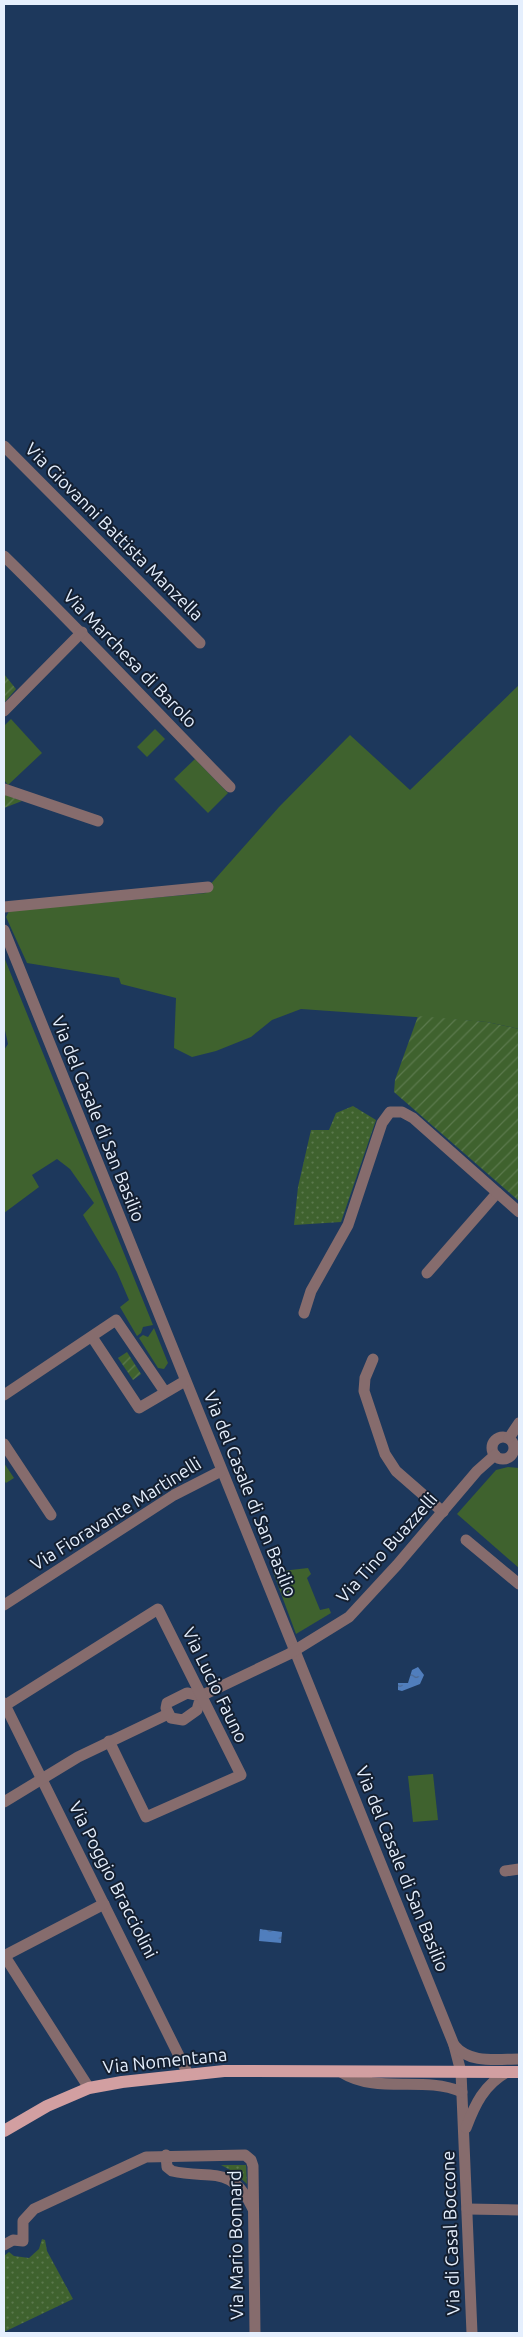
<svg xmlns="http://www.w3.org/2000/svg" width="523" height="2337" font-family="Ubuntu,sans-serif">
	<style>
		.grass { fill: url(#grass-dots) }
		.park { fill: #3f622e }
		.garden { fill: url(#garden-furrows) }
		.water { fill: url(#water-ripples) }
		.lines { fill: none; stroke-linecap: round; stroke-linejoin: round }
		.minor { stroke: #866c6d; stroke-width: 11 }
		.major { stroke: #d29fa1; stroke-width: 12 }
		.labels { text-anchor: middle; stroke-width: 4; stroke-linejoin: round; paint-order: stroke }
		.street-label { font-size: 18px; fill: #e5effd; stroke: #141f30 }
	</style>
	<defs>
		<pattern id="grass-dots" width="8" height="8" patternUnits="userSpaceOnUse" patternTransform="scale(1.25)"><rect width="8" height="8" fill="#3f622e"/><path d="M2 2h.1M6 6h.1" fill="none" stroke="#5b794d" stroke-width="1.8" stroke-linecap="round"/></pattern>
		<pattern id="garden-furrows" width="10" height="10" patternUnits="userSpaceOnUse" patternTransform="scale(1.25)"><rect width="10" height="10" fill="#3f622e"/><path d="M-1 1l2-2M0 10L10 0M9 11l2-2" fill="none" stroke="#5b794d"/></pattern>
		<pattern id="water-ripples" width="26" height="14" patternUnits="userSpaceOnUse" patternTransform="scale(1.25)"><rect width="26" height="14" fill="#507ebd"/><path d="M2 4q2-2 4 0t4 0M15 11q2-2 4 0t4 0" fill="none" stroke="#4c6890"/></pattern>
	</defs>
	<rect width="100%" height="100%" fill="#1d385c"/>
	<g class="grass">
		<path d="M353 1106 376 1120 341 1222 294 1225 298 1187 311 1130H329L336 1113Z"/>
		<path d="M221 2165H246L247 2184 234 2172Z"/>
		<path d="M42 2239 45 2240 47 2251 73 2299 4 2332V2256L9 2252 14 2256 29 2258 39 2249Z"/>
	</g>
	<g class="park">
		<path d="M519 685V1029L487 1022 301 1009 272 1020 251 1037 216 1051 192 1057 174 1048 176 998 121 984 119 978 27 963 6 917 9 911 206 893 208 887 279 807 350 735 410 790Z"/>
		<path d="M11 719 42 753 8 785 4 780V726Z"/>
		<path d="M155 729 165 739 147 757 137 747Z"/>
		<path d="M195 759 228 793 208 813 174 779Z"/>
		<path d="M4 957 153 1325 143 1327 141 1333 137 1336 120 1307 129 1300 117 1272 83 1215 94 1203 70 1169 57 1159 32 1175 39 1187 4 1213V1050L8 1044 4 1026Z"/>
		<path d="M154 1328 168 1363 164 1369 158 1368 139 1338 143 1335 148 1337Z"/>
		<path d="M4 1463 14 1478 6 1483 4 1480Z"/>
		<path d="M508 1467 519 1468V1568L457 1514 496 1470Z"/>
		<path d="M308 1568 311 1574 307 1578 320 1610 329 1608 331 1613 296 1634 273 1572Z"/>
		<path d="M433 1774 438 1820 413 1822 408 1776Z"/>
	</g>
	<g class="garden">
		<path d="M4 674 16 689 4 703Z"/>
		<path d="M4 794 22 801 4 808Z"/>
		<path d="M418 1016 487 1022 519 1029V1201L394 1092 395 1080Z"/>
		<path d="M127 1352 141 1374 133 1380 118 1358Z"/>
	</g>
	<g class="water">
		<path d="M418 1667 424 1675 420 1684 402 1691 398 1690V1683H408L412 1670Z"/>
		<path d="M260 1929 282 1932 281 1943 259 1941Z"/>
	</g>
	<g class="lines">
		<g class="minor">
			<path d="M4 446 200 643"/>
			<path d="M4 556C81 631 154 710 230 787"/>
			<path d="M4 711 82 632"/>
			<path d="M4 789 98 821"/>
			<path d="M4 907 208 887"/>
			<path d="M4 930 454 2045 461 2072 472 2333"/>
			<path d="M427 1273 497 1193"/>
			<path d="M304 1313 311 1291 348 1225 382 1123 390 1112H402L413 1118 519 1212"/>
			<path d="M92 1337 139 1408 185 1381"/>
			<path d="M373 1359 365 1378 364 1391 385 1454 396 1471 443 1512"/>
			<path d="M4 1395 116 1320 165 1392"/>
			<circle cx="503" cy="1448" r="11"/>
			<path d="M509 1438 519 1423"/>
			<path d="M4 1444 51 1515"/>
			<path d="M466 1540 519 1584"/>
			<path d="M4 1605 174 1495 221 1471"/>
			<path d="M187 1693 201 1696 197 1710 183 1720 171 1718 166 1708 167 1703Z"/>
			<path d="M201 1696 289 1654 349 1617 397 1565 477 1471 495 1455"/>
			<path d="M4 1703 188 2074"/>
			<path d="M4 1706 158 1609 241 1775 146 1817 109 1741"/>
			<path d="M4 1802 78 1757 168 1714"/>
			<path d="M505 1871 519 1869"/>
			<path d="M4 1955 89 2088"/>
			<path d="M4 1956 104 1904"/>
			<path d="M454 2045C469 2064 497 2059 519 2059"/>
			<path d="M341 2072C378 2095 422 2075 462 2092"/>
			<path d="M466 2128C475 2104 484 2085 507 2072"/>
			<path d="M166 2155 167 2167 172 2171C210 2180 232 2163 253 2209"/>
			<path d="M467 2209 519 2210"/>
			<path d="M4 2245 13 2240 23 2241V2221L34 2209 146 2157 245 2155 251 2160 253 2166 255 2333"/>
		</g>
		<path class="major" d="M4 2131 47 2106 89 2088 122 2082 224 2071 519 2072"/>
	</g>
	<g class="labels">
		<g class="street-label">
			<text transform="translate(114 532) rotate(45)" y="6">Via Giovanni Battista Manzella</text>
			<text transform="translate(130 659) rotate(46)" y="6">Via Marchesa di Barolo</text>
			<text transform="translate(98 1119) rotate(68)" y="6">Via del Casale di San Basilio</text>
			<text transform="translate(250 1494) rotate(68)" y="6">Via del Casale di San Basilio</text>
			<text transform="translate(116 1514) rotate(-32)" y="6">Via Fioravante Martinelli</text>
			<text transform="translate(387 1548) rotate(-48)" y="6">Via Tino Buazzelli</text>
			<text transform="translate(215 1685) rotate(64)" y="6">Via Lucio Fauno</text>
			<text transform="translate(402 1869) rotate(68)" y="6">Via del Casale di San Basilio</text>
			<text transform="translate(113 1880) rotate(63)" y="6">Via Poggio Bracciolini</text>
			<text transform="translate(165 2061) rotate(-6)" y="6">Via Nomentana</text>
			<text transform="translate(451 2233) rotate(-92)" y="6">Via di Casal Boccone</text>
			<text transform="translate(236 2245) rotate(-91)" y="6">Via Mario Bonnard</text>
		</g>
	</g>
	<rect width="523" height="2337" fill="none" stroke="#e5effd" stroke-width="10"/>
</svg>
